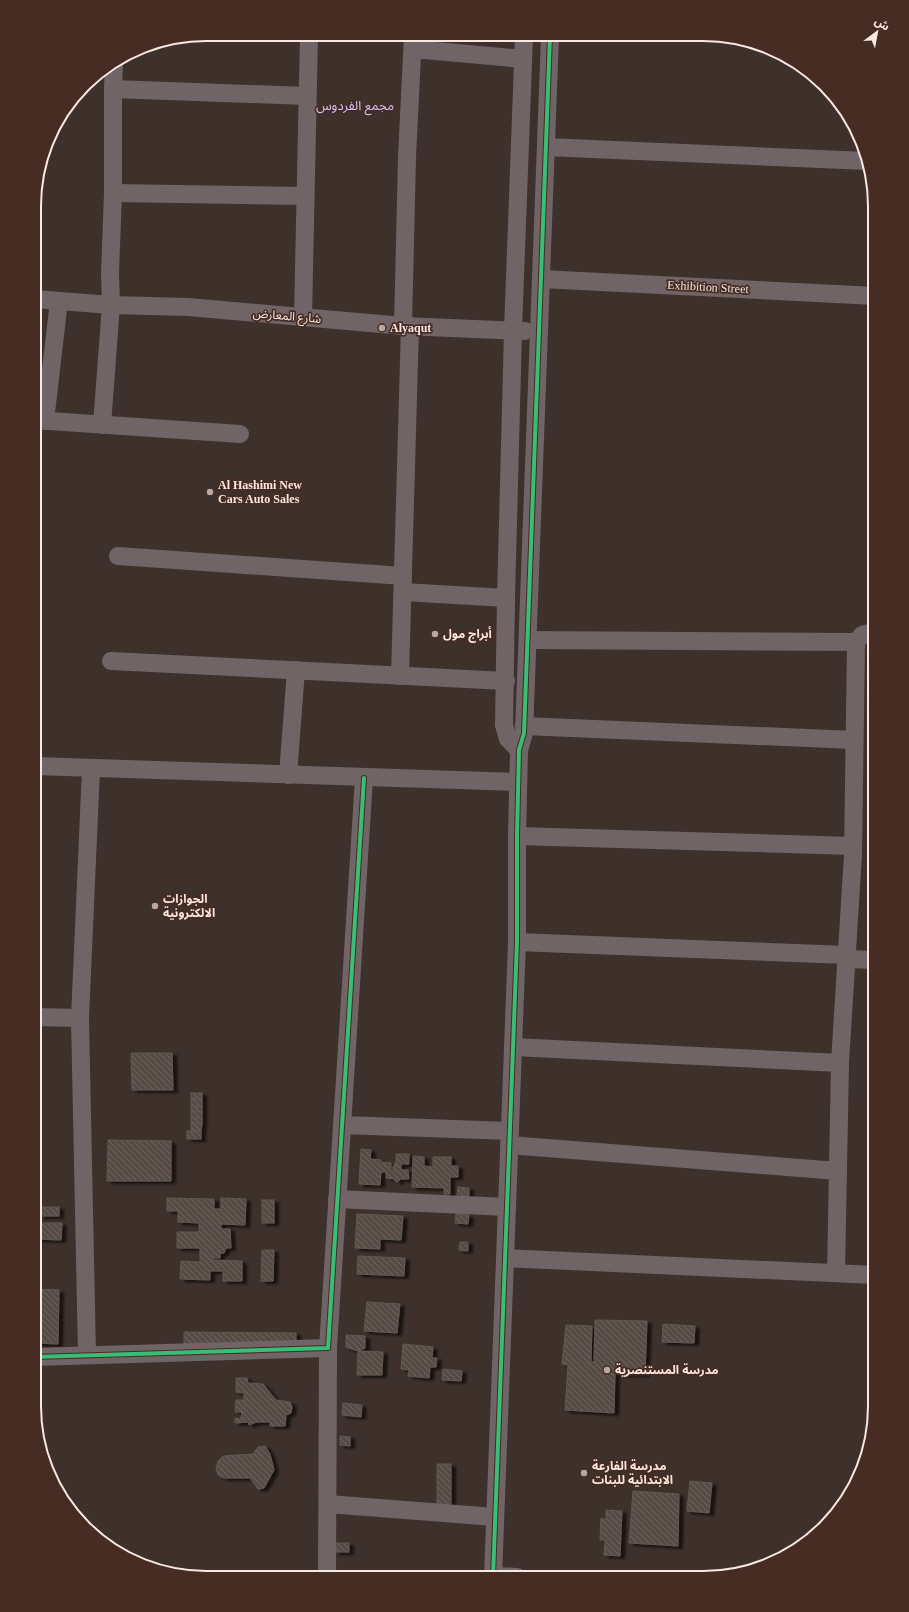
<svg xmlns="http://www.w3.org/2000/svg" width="909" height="1612" font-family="'Times New Roman','Noto Sans Arabic',serif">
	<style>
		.building { fill: url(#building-back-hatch); stroke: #635851; filter: url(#shadow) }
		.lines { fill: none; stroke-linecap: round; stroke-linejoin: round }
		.minor { stroke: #716466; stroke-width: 18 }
		.cycleway-casing { stroke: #462c22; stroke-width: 6 }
		.cycleway { stroke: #3abd76; stroke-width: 4 }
		.poi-dot { fill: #b8a8a1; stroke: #462c22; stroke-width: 1.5 }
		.labels { text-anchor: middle; stroke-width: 3.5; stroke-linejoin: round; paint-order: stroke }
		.street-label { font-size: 12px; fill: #f9e8e1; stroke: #462c22 }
		.poi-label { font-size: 12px; font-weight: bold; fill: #f9e8e1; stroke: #462c22; text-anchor: start }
		.neighbourhood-label { font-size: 13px; fill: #cdc2fb; stroke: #462c22 }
		.rim { fill: none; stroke: #f9e8e1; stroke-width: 2 }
	</style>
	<defs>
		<pattern id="building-back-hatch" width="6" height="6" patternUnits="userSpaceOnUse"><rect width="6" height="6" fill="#564b44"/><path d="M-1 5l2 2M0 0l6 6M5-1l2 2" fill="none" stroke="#6f655f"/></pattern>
		<filter id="shadow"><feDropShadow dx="4.5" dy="2.5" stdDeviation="1" flood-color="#0009"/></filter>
	</defs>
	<rect width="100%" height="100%" fill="#3e302a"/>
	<g class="building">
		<path d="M131 1053H172L173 1090H132Z"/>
		<rect x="191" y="1093" width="11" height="6"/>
		<rect x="191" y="1099" width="11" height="7"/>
		<rect x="191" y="1106" width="11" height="6"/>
		<rect x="191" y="1112" width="11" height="6"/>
		<rect x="191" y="1118" width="11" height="6"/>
		<path d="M191 1124H202L201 1131H191Z"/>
		<rect x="187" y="1131" width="14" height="8"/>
		<path d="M108 1140 171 1141V1181H107Z"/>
		<path d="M361 1149 371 1150 370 1159 381 1160V1162L391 1163V1171L393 1172V1167L396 1161V1154H409V1164H401V1170H408L409 1179H400L398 1182 395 1181V1179L386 1178V1172H381L380 1185 359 1184Z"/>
		<path d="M413 1156 424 1157V1166L433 1167V1157H451V1166H458V1177H450V1194H444V1188L412 1187Z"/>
		<path d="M458 1187 469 1188V1196L457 1195Z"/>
		<path d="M167 1198 214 1199V1209H221V1198L246 1199 245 1225 221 1224V1229H230L231 1248H226L224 1253H220V1258H213L212 1260 242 1261V1281H223V1271H210V1280L180 1279 181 1261 200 1262V1248H177V1232H199V1223L178 1222V1211H167Z"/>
		<rect x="262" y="1200" width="12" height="23"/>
		<rect x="40" y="1207" width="19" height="9"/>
		<path d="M357 1214 403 1216 401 1240 380 1239V1249L355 1248Z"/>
		<path d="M456 1214 469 1215 468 1224 455 1223Z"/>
		<path d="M36 1223H62L61 1240 35 1239Z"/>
		<path d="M460 1242H468V1251L459 1250Z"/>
		<path d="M262 1250H274L273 1281H261Z"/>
		<path d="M358 1256 405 1258 404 1276 357 1274Z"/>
		<path d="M34 1289 59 1290 58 1344 34 1343Z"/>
		<path d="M367 1302 400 1304 397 1333 364 1331Z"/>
		<path d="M595 1320 647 1321 645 1374H615L614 1413 565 1410 568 1365 562 1364 566 1325 592 1326 591 1362H594Z"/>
		<path d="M663 1324 695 1326 694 1343 662 1342Z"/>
		<path d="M184 1332 296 1333V1346H184Z"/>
		<path d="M346 1335 365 1336V1348L358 1351 346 1347Z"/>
		<path d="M403 1344 433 1347 432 1358H437L436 1367H430L429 1378 408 1376 409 1370 401 1369Z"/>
		<path d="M358 1351 383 1352 382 1375H357Z"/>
		<path d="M443 1369 462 1371 461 1381 442 1380Z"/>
		<path d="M236 1378H247L248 1383 263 1384 276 1400 290 1402 292 1407 291 1413 286 1415 285 1426H270V1422H257L249 1425 248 1422 235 1423V1418L240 1419 242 1414 241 1412H235L236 1400H244V1393L236 1392Z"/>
		<path d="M343 1403 362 1405 361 1417 342 1415Z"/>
		<path d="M340 1436 350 1437V1446L340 1445Z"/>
		<path d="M265 1446 270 1454 274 1470 264 1488 258 1489 250 1478H224L218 1475 216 1469 218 1461 223 1456 253 1454 258 1447Z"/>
		<rect x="437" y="1464" width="14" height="40"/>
		<path d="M690 1481 712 1483 709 1513 687 1511Z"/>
		<path d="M633 1491 679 1494 678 1546 629 1543Z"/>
		<path d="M606 1510 622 1511 620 1556 604 1555 605 1540H600L601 1518 606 1520Z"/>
		<rect x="335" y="1543" width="14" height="9"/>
	</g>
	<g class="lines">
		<g class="minor">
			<path d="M413 49 523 59"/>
			<path d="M113 89 307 96"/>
			<path d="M546 147 867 161"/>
			<path d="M113 193 305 196"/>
			<path d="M541 279 875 296"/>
			<path d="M35 299 111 305 188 307 403 326 525 331"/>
			<path d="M303 317 309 35"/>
			<path d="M403 326 407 157 413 35"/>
			<path d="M35 420 240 434"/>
			<path d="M45 421 59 301"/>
			<path d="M102 425 111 305 110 273 113 193V89L114 64"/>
			<path d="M118 556 403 576"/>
			<path d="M403 592 506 598"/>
			<path d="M528 640 856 642 862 635 875 631"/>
			<path d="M111 661 506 681"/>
			<path d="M400 676 410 326"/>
			<path d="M524 726 854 740"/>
			<path d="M519 750 508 739 504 725 506 598 513 331 524 36"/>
			<path d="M35 766 518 782"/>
			<path d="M288 775 296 670"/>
			<path d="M517 836 853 846"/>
			<path d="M517 942 847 955"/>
			<path d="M847 959 875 960"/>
			<path d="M34 1017 80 1018 87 1355"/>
			<path d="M80 1018 91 769"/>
			<path d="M513 1047 840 1063 836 1273"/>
			<path d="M840 1063 853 855 856 642"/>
			<path d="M342 1125 510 1131"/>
			<path d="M509 1145 838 1171"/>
			<path d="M337 1199 507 1207"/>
			<path d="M505 1258 875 1275"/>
			<path d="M34 1357 328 1348 364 778"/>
			<path d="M328 1504 495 1517"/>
			<path d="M493 1576 517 1577"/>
			<path d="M327 1577 328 1348"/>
			<path d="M493 1577 517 942V836L519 750 524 733 550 36"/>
		</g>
		<g class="cycleway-casing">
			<g id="cycleway">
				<path d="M34 1357 328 1348 364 778"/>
				<path d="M493 1577 517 942V836L519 750 524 733 550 36"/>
			</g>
		</g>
		<use href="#cycleway" class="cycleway"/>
	</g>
	<g class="poi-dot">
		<circle cx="382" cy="328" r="4"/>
		<circle cx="210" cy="492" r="4"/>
		<circle cx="435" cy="634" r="4"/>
		<circle cx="155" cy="906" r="4"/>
		<circle cx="607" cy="1370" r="4"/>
		<circle cx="584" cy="1473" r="4"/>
	</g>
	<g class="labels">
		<g class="street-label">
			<text transform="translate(708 287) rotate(3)" y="4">Exhibition Street</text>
			<text transform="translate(287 316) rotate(5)" y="4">شارع المعارض</text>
		</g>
		<g class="poi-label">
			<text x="390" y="332">Alyaqut</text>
			<text x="218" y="489">Al Hashimi New<tspan x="218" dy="14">Cars Auto Sales</tspan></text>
			<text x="443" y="638">أبراج مول</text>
			<text x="163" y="903">الجوازات<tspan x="163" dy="14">الالكترونية</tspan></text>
			<text x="615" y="1374">مدرسة المستنصرية</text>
			<text x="592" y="1470">مدرسة الفارعة<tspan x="592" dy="14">الابتدائية للبنات</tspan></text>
		</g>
		<g class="neighbourhood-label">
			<text x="355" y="110">مجمع الفردوس</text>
		</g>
	</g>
	<path d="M0 0H909V1612H0ZM206 41H703A165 165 0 0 1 868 206V1406A165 165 0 0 1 703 1571H206A165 165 0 0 1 41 1406V206A165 165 0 0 1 206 41Z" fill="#462c22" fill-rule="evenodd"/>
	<path class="rim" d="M206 41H703A165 165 0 0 1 868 206V1406A165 165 0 0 1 703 1571H206A165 165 0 0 1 41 1406V206A165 165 0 0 1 206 41Z"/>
	<g transform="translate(877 32) rotate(32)" stroke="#462c22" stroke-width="3" paint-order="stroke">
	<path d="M0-3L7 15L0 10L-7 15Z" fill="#f9e8e1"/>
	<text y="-6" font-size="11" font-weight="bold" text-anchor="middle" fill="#f9e8e1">ش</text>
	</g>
</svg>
